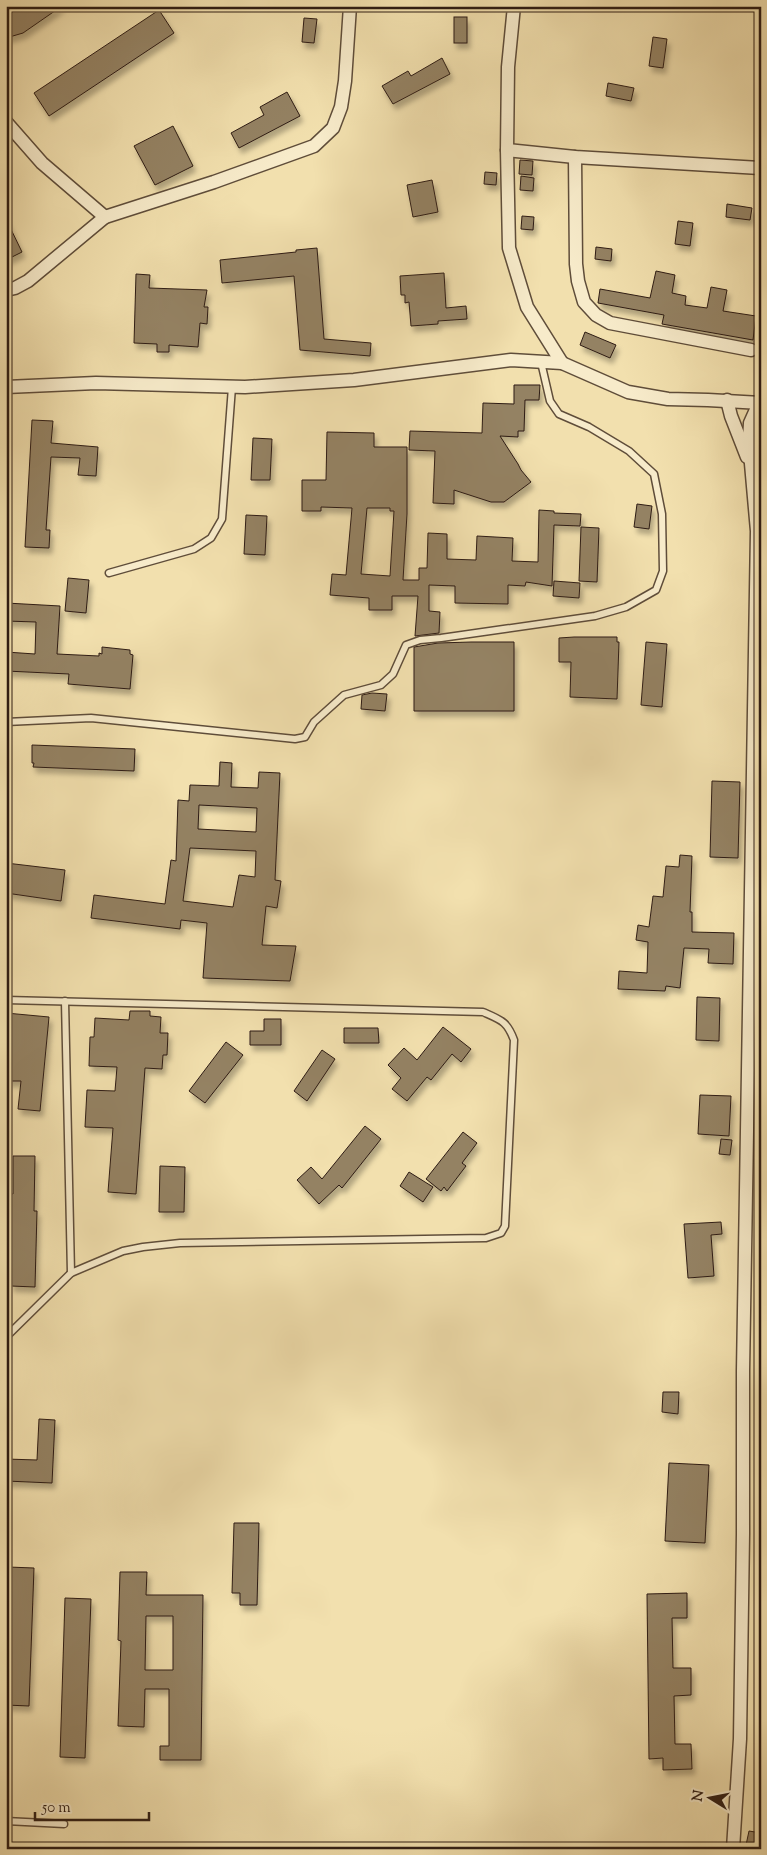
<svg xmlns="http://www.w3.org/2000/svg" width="767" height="1855" font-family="'Sorts Mill Goudy',serif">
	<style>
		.building { fill: #948264; stroke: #2e1c13; fill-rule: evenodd; filter: url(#shadow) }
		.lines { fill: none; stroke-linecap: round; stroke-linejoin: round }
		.service-casing { stroke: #5f4d3a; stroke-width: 9 }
		.minor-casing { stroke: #5f4d3a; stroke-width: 15 }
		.service { stroke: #f7ebca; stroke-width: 6 }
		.minor { stroke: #f7ebca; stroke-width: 12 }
	</style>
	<defs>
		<filter id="shadow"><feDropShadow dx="3" dy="5.5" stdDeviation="2.5" flood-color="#0004"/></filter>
	</defs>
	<rect width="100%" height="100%" fill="#f2e0ae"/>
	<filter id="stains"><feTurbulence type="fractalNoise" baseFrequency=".004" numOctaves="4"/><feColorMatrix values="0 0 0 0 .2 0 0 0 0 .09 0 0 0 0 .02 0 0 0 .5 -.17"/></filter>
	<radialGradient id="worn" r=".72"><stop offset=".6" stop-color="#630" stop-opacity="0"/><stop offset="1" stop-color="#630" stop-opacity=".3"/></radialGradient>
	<g class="building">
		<path d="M6 6H62L23 33 6 38Z"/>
		<path d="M159 10 174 33 49 116 34 93Z"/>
		<rect x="454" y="17" width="13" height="26"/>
		<path d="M304 18 317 19 314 43 302 42Z"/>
		<path d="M653 37 667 39 663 68 649 66Z"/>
		<path d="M442 58 450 74 393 104 382 86 408 71 411 76Z"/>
		<path d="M608 83 634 88 631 101 606 96Z"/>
		<path d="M287 92 300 116 239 148 231 133 264 115 260 107Z"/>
		<path d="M173 126 193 166 155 185 134 146Z"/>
		<path d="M520 160 533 161 532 175 519 174Z"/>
		<path d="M485 172 497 173 496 185 484 184Z"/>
		<path d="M521 176 534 178 533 191 520 190Z"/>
		<path d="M432 180 438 212 413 217 407 185Z"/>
		<path d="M727 204 752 208 750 220 726 217Z"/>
		<path d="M522 216 534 217 533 230 521 229Z"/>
		<path d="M6 219 22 252 6 260Z"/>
		<path d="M678 221 693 223 690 246 675 244Z"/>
		<path d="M596 247 612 249 611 261 595 259Z"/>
		<path d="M317 248 324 339 371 343 370 356 300 350 294 276 222 283 220 260 296 252V250Z"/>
		<path d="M656 271 675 275 672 293 686 296 685 305 707 308 711 287 727 290 723 311 756 316 753 340 662 324 664 315 598 303 600 289 650 298Z"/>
		<path d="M444 273 446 308 466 306 467 319 438 321V324L411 326 409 302 405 303V295H401L400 276Z"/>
		<path d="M136 274 150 275 149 288 207 290 204 307H208L207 324 200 323 198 347 169 345V352H157V344L134 343Z"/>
		<path d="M585 332 616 345 610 358 580 345Z"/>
		<path d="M514 385H540L539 400H525L524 431H518V437L500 436 518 464 521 470 531 482 504 502H491L454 490V504L433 503 435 451 409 450 410 431 482 433 483 403 514 404Z"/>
		<path d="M32 420 53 421 51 443 98 447 96 476 78 475 80 458 51 457 46 530H50L49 548 25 547Z"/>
		<path d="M327 432 374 433V447H407V514L403 580H419V568H427L428 533 447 534V559L476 560 477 536 513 538 512 561 538 562 539 510 554 511V513L581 514 580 526 554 525 552 586 526 582 525 586 508 585V604L455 603V586L429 585V611L440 612 439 633 415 636 418 596H392V610H369V598L330 595 332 574 346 575 352 508 321 507V511H302V480H326ZM367 508H390V511H394L390 576 361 574Z"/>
		<path d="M253 438 272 439 270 480H251Z"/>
		<path d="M637 504 652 506 649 529 634 527Z"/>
		<path d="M246 515 267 516 265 555 244 554Z"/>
		<path d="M581 527 599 528 597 582 579 581Z"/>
		<path d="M68 578 89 580 86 613 65 611Z"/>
		<path d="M554 581 580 583 579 598 553 596Z"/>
		<path d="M6 603 60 606 57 654 99 656V653L102 654V647L130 650V654L133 655 130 689 68 684 69 674 6 671V652L35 654 36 622 6 621Z"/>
		<path d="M574 637H617V642H619L617 699 570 697 571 662H559V638Z"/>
		<path d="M471 642H514V711H414V647L438 643Z"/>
		<path d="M646 642 667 644 662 707 641 705Z"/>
		<path d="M372 693 387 694 385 711 361 709 362 695Z"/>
		<path d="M32 745 135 749 134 771 33 767 34 763H32Z"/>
		<path d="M220 762 232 763 231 787 258 788 259 772 280 773 275 880 281 881 277 908 266 906 262 945 296 946 290 981 203 978 207 923 181 920 180 929 91 918 94 895 165 904 171 860 176 861 178 800 189 801 190 785 219 786ZM199 805 257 808 256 832 198 829ZM190 848 256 851 255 877 239 875 233 907 183 901Z"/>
		<path d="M712 781 740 782 738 858 710 857Z"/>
		<path d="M680 855 692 856 690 912H692V932L734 933 733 964 708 963 709 949 684 948 680 988 666 986 665 991 618 989 619 971 647 973 648 942 636 940 638 925 649 927 653 896 663 897 666 866 679 867Z"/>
		<path d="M6 863 65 870 61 901 6 893Z"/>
		<path d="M697 997 720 998 719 1041 696 1040Z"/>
		<path d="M130 1011H150V1016L161 1017 160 1033H168L167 1055H163L162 1069 145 1068 136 1194 108 1192 113 1128 85 1127 87 1090 115 1091 117 1067 89 1066 90 1037H94L95 1018 129 1020Z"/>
		<path d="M6 1013 49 1017 40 1111 18 1109 21 1081H6Z"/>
		<path d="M264 1019H281V1045H250V1031H264Z"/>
		<path d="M443 1027 471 1049 461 1062 452 1054 431 1080 427 1077 407 1101 392 1089 401 1078 388 1065 404 1048 417 1060Z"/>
		<path d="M344 1028H378L379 1043H344Z"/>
		<path d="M226 1042 243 1055 205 1103 189 1091Z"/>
		<path d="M322 1050 335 1059 307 1101 294 1091Z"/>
		<path d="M700 1095 731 1096 729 1136 698 1134Z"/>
		<path d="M365 1126 381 1139 342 1188 339 1185 319 1204 297 1180 311 1167 322 1179Z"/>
		<path d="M463 1132 477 1143 462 1163 466 1166 447 1191 444 1187 441 1191 426 1179Z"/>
		<path d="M721 1139 732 1140 730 1155 719 1154Z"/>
		<path d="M13 1156H35L34 1211H37L35 1287 11 1286V1266H6V1193L13 1194Z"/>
		<path d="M160 1166 185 1167 184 1212H159Z"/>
		<path d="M409 1172 433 1187 423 1202 400 1186Z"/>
		<path d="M721 1222 722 1234 711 1235 714 1276 688 1278 684 1224Z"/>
		<path d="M663 1392H679L678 1414 662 1412Z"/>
		<path d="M39 1419 55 1420 52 1483 6 1481V1459L37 1460Z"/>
		<path d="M669 1463 709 1465 705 1543 665 1541Z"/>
		<path d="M234 1523H259L257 1605H240V1593H232Z"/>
		<path d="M8 1567 34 1568 29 1706 6 1705Z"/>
		<path d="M120 1572H147L146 1595H203L201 1760H160V1746H169V1689H145L144 1727 118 1726 121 1641 118 1640ZM146 1616H173V1670H145Z"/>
		<path d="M687 1593V1618H672L673 1668H691V1695L674 1696 675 1744H691L692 1769 663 1770V1758L649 1759 647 1594Z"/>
		<path d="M65 1598 91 1599 85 1758 60 1757Z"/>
		<path d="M749 1831 761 1833V1847L746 1845Z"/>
	</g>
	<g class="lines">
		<g class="service-casing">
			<g id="service">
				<path d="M109 573 194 549 211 538 222 519 232 387"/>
				<path d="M6 722 91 718 295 739 305 737 314 722 344 695 381 685 393 674 406 645 420 640 441 638 595 616 626 607 656 590 663 571 662 514 654 474 629 451 589 427 559 414 550 401 541 362"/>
				<path d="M6 1000 483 1012C501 1020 507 1021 514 1040L505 1226 501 1233 486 1238 180 1243 143 1247 123 1251 71 1273 6 1337"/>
				<path d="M65 1001 71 1273"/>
				<path d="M6 1821 64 1824"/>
			</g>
		</g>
		<g class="minor-casing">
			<g id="minor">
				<path d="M514 6 508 67 507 150 509 248 527 307 562 363"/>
				<path d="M6 122 42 163 105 217 214 182 314 146 333 128 341 107 345 81 350 6"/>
				<path d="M507 150 575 157 760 168"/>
				<path d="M575 157 576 264 578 281 584 302 596 315 610 323 751 350"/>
				<path d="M6 290 15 288 28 281 105 217"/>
				<path d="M6 387 96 383 245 387 354 380 511 360 562 363 628 392 668 399 708 400 761 403"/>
				<path d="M727 400 731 416 747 457"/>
				<path d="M733 1849 740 1739 743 1534V1371L757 531 749 441 750 423 759 403"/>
			</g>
		</g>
		<use href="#service" class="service"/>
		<use href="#minor" class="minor"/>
	</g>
	<rect width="767" height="1855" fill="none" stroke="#f2e0ae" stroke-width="25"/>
	<rect x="8" y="8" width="752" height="1840" fill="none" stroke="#2e1c13" stroke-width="2.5"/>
	<rect x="12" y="12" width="742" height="1830" fill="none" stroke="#2e1c13"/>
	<g transform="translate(710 1798) rotate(280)" stroke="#f7ebca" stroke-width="4" paint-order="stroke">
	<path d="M0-4L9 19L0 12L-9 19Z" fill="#2e1c13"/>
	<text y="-8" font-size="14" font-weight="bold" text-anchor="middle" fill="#2e1c13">N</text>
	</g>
	<path d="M35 1812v8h114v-8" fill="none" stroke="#2e1c13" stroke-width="2.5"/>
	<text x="42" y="1812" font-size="15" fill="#2e1c13" stroke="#f7ebca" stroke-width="4" paint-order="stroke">50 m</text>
	<rect width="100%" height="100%" filter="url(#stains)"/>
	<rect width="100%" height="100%" fill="url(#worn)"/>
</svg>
